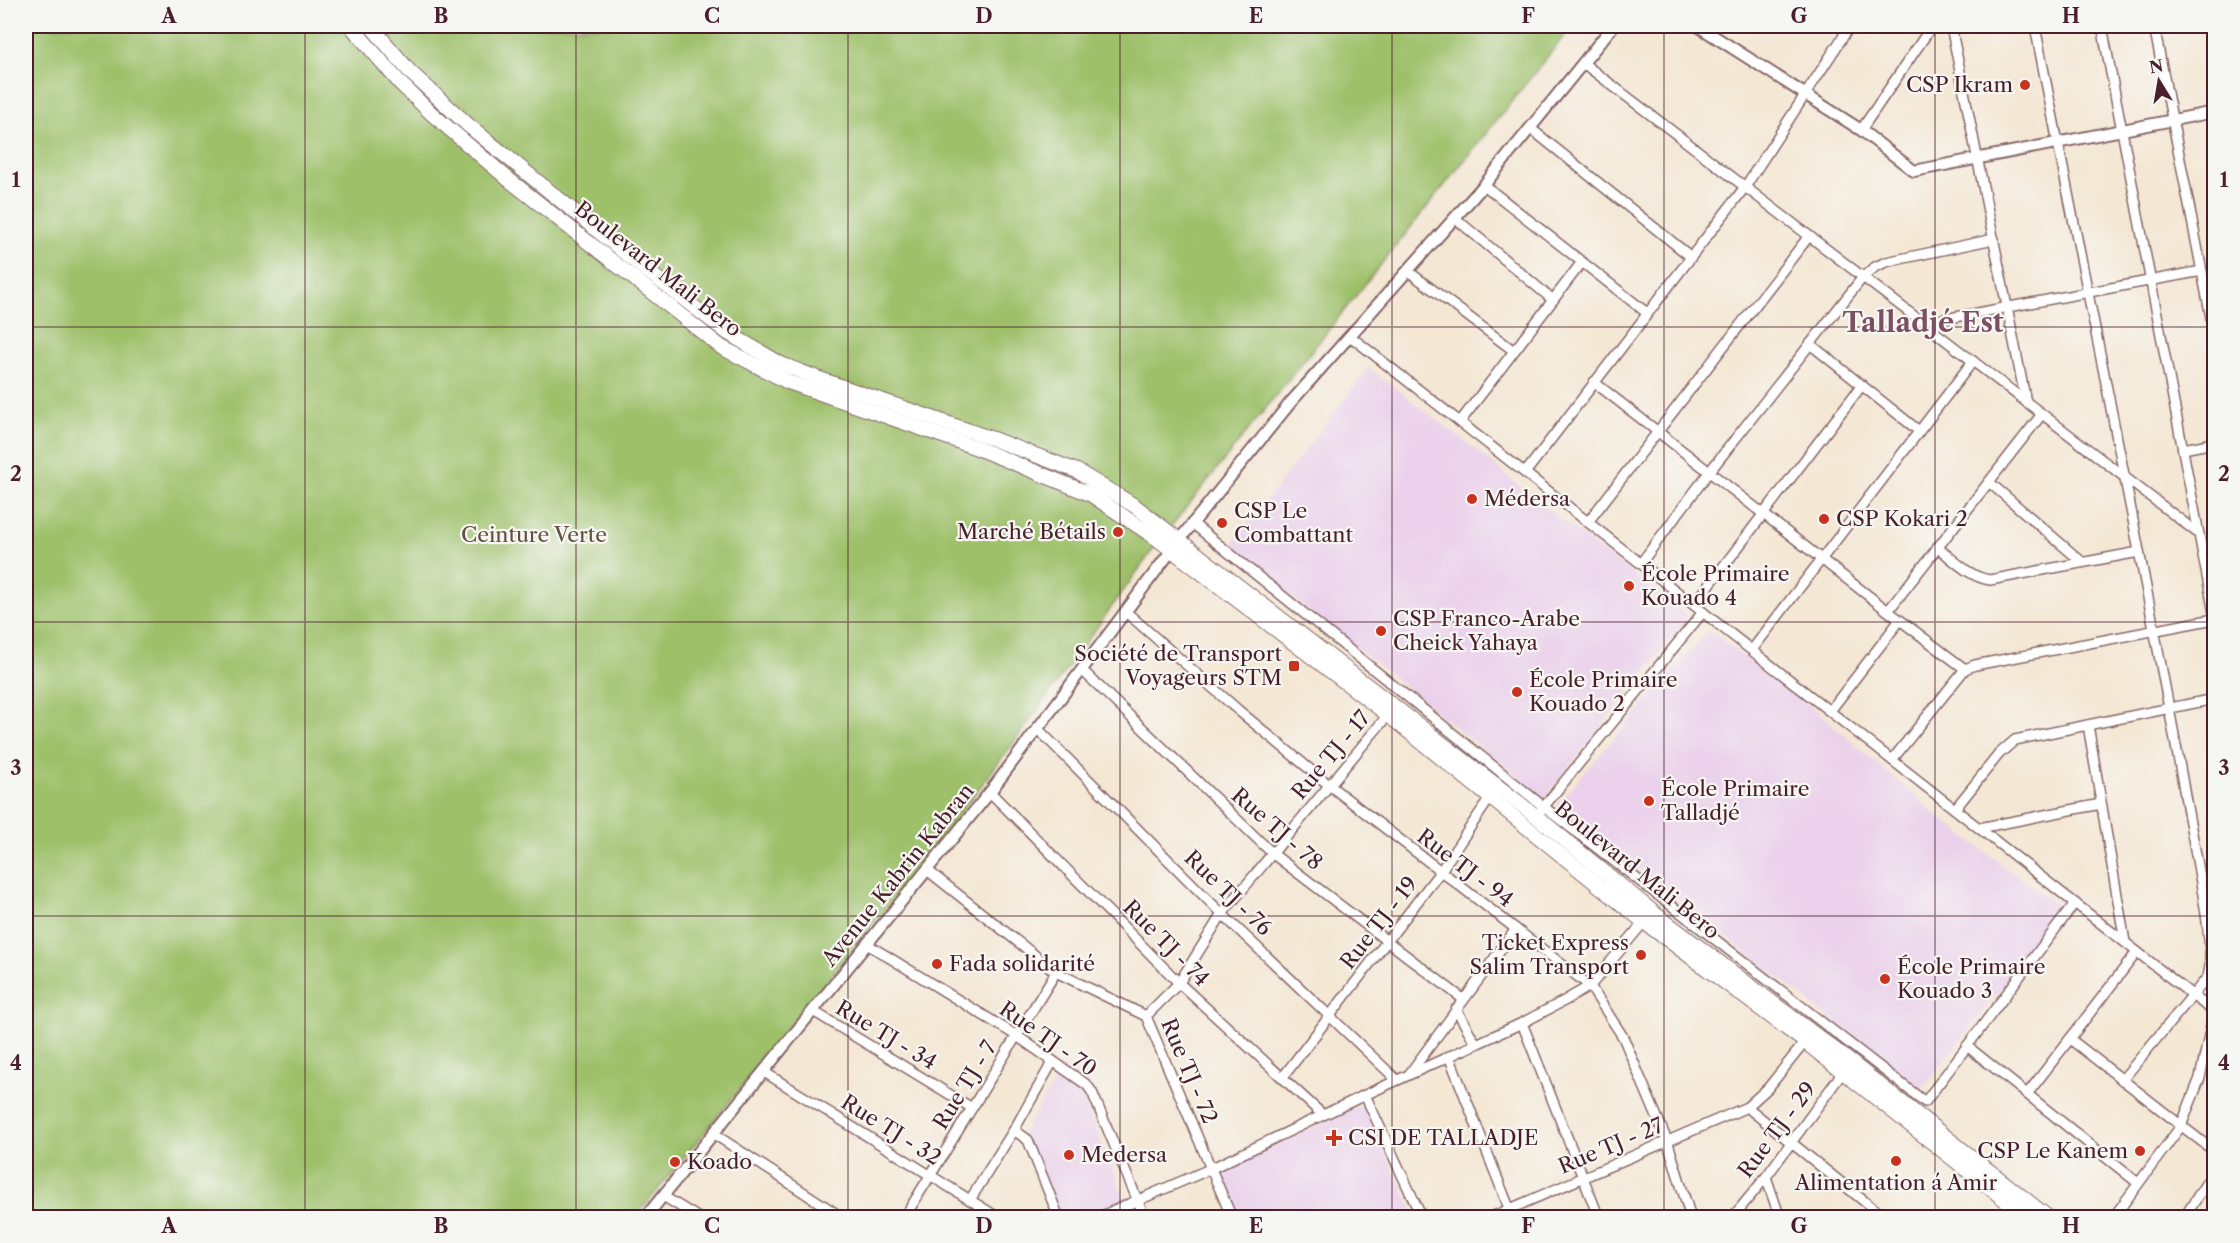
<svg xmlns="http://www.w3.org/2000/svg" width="2240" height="1243" font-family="'Libre Caslon Text',serif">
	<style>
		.built { fill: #ebd1eb }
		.green { fill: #9dc069; stroke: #74704a; stroke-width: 1.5 }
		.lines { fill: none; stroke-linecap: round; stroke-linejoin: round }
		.minor-casing { stroke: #866566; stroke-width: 12 }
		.tertiary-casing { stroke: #866566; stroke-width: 14 }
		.primary-casing { stroke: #866566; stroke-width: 16 }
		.minor { stroke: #fff; stroke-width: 9 }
		.tertiary { stroke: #fff; stroke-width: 10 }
		.primary { stroke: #fff; stroke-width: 14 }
		.grid { fill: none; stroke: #4a1f2b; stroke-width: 1.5; stroke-opacity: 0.55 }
		.poi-dot { fill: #c8321e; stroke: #f6f6f2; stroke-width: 2 }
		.labels { text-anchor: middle; stroke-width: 4.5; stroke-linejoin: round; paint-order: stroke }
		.poi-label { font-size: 21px; fill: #4a1f2b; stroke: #f6f6f2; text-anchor: start }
		.street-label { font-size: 21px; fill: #4a1f2b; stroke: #f6f6f2 }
		.park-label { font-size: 21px; fill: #634f3e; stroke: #f6f6f2 }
		.district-label { font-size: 27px; font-weight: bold; fill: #7c4f62; stroke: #f6f6f2 }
		.neatline { fill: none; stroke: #4a1f2b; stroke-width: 2 }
		.grid-label { font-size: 20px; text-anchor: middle; font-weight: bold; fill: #4a1f2b }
	</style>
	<rect width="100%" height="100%" fill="#f6f6f2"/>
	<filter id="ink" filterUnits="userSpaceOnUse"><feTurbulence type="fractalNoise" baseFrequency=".0167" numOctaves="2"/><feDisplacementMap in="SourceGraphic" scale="12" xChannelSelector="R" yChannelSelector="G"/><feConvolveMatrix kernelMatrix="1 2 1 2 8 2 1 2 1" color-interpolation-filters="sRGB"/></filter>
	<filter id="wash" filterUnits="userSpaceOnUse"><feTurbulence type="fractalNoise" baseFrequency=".008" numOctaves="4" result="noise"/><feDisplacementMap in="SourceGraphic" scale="24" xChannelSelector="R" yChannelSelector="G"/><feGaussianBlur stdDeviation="1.35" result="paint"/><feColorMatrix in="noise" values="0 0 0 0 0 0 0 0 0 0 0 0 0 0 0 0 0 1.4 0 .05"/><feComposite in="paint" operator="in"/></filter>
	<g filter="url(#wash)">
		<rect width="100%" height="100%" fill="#f4e7d4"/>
		<g class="built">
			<path d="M1369 368 1475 449 1554 515 1689 616 1544 799 1401 683 1229 548Z"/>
			<path d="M1709 630 1813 708 1937 815 2062 910 1921 1090 1557 804Z"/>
			<path d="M1058 1076 1082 1095 1127 1204 1096 1217H1056L1022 1135Z"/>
			<path d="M1363 1104 1416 1217H1237L1216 1172Z"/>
		</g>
		<path class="green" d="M26 26H1572L1157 544 1012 745 896 897 635 1218 26 1217Z"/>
	</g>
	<g filter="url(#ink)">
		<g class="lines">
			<g class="minor-casing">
				<g id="minor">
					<path d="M1951 26 2026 402"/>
					<path d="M2035 26C2085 284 2140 542 2186 801 2191 832 2219 958 2207 978L2122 1080"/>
					<path d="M2102 26 2214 613"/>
					<path d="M2154 26 2214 333"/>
					<path d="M1583 63 2199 534"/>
					<path d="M1530 128 1691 257"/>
					<path d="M1861 130 1932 26"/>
					<path d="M1484 185 1647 313"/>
					<path d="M1455 218 1553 300"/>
					<path d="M1408 271 1514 351"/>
					<path d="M1923 323 2202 271"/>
					<path d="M1350 336 2214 1012"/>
					<path d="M1810 344 1919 431"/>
					<path d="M1594 382 1888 611 1965 669"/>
					<path d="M1460 422 1582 262"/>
					<path d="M2183 449 2214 443"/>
					<path d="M1525 473 1745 187 1850 26"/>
					<path d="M1989 482 2082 562"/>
					<path d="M1588 522 1809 236"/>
					<path d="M1192 523 1544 807 1925 1102 2075 903"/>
					<path d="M1937 547C1953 559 1969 577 1990 580L2139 552"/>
					<path d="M1641 563 1710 471 1863 277 1875 267 1886 262 1994 239"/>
					<path d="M1694 605 1862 385"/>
					<path d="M1888 611 2042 414"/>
					<path d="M1126 612 1238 710 1329 785 1590 986 1623 1037 1668 1143 1691 1218"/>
					<path d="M1752 650 1973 361"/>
					<path d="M1082 670 1273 854 1463 999"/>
					<path d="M1830 711 1900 620"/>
					<path d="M2088 725 2125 942"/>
					<path d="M1037 728 1222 914 1397 1080"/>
					<path d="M1892 760 1965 669 1975 665 2214 619"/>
					<path d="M990 792 1179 983 1323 1115"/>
					<path d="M1955 809 1999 754 2015 740 2214 699"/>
					<path d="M1541 810 1703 612"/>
					<path d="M1979 828 2101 804"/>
					<path d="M927 870 1056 972 1146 1016 1232 1218"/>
					<path d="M867 944 1017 1036 1087 1085 1092 1092 1145 1218"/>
					<path d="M1456 1009 1476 1044"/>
					<path d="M813 1011 972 1108"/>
					<path d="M1146 1016 1179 983 1222 914 1388 715"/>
					<path d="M1522 1023 1599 1218"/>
					<path d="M2070 1039 2214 1151"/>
					<path d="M1967 1046 2138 1183"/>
					<path d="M1449 1056 1513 1218"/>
					<path d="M764 1072 999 1218"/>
					<path d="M1410 1073 1516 929"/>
					<path d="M1283 1077 1440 872 1492 795"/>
					<path d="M2028 1093 2137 952"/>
					<path d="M1365 1095 1422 1218"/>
					<path d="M1747 1107 1885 1218"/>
					<path d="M1014 1130 1028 1140 1059 1218"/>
					<path d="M714 1134 843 1218"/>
					<path d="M1766 1177 1780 1218"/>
					<path d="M663 1196 699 1218"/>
					<path d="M970 1200 1014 1130 1053 1061"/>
					<path d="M904 1218 1056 972"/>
					<path d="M1097 1218 1210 1169 1365 1095 1522 1023 1564 1001 1590 986 1644 922"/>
					<path d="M1489 1218 1747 1107 1768 1088 1805 1042"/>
					<path d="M1732 1218 1766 1177 1845 1069"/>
					<path d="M2113 1218 2181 1126 2200 1078 2214 1012"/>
					<path d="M2184 1218 2214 1171"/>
				</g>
			</g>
			<g class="tertiary-casing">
				<g id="tertiary">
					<path d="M1698 26 1861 130 1914 171 2214 112"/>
					<path d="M645 1218 990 792 1180 539 1291 402 1484 185 1613 26"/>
				</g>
			</g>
			<g class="primary-casing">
				<g id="primary">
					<path d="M351 26 400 83 432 114 508 179 721 347 788 382 977 448 1090 494 1156 538 1388 715 1644 922 1805 1042 2028 1218"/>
					<path d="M371 26 410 72 468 125 646 270 728 333 781 364 817 378 993 439 1077 471 1135 506 1536 816 1654 913 1834 1049 2049 1218"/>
				</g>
			</g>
			<use href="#minor" class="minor"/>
			<use href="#tertiary" class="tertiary"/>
			<use href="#primary" class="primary"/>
		</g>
	</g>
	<path class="grid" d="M305 26V1218M576 26V1218M848 26V1218M1120 26V1218M1392 26V1218M1664 26V1218M1935 26V1218M26 327H2214M26 622H2214M26 916H2214"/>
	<g class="poi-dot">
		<circle cx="2025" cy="85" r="6"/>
		<circle cx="1472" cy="499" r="6"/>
		<circle cx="1824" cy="519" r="6"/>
		<circle cx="1222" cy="523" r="6"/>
		<circle cx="1118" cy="532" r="6"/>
		<circle cx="1629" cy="586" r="6"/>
		<circle cx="1381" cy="631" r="6"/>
		<rect x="1288" y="660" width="12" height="12" rx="3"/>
		<circle cx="1517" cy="692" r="6"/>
		<circle cx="1649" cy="801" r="6"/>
		<circle cx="1641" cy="955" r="6"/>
		<circle cx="937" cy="964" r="6"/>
		<circle cx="1885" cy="979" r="6"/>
		<path d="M1331 1129h6v6h6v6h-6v6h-6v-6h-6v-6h6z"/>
		<circle cx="2140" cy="1151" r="6"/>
		<circle cx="1069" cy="1155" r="6"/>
		<circle cx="1896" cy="1161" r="6"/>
		<circle cx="675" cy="1162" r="6"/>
	</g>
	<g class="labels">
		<g class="poi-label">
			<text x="2013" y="92" text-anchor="end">CSP Ikram</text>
			<text x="1484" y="506">Médersa</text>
			<text x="1234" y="518">CSP Le<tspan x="1234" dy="24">Combattant</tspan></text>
			<text x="1836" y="526">CSP Kokari 2</text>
			<text x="1106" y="539" text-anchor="end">Marché Bétails</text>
			<text x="1641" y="581">École Primaire<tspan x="1641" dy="24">Kouado 4</tspan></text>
			<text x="1393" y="626">CSP Franco-Arabe<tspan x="1393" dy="24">Cheick Yahaya</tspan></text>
			<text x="1282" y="661" text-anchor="end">Société de Transport<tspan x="1282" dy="24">Voyageurs STM</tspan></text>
			<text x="1529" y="687">École Primaire<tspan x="1529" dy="24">Kouado 2</tspan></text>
			<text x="1661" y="796">École Primaire<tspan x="1661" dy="24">Talladjé</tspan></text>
			<text x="1629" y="950" text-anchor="end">Ticket Express<tspan x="1629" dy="24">Salim Transport</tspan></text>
			<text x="949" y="971">Fada solidarité</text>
			<text x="1897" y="974">École Primaire<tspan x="1897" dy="24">Kouado 3</tspan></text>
			<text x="1348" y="1145">CSI DE TALLADJE</text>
			<text x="2128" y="1158" text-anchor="end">CSP Le Kanem</text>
			<text x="1081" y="1162">Medersa</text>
			<text x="687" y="1169">Koado</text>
			<text x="1896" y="1190" text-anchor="middle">Alimentation á Amir</text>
		</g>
		<g class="street-label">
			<text transform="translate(658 269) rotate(38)" y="7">Boulevard Mali Bero</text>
			<text transform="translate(1331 755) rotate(-50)" y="7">Rue TJ - 17</text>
			<text transform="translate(1277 829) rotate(41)" y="7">Rue TJ - 78</text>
			<text transform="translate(1465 868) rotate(37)" y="7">Rue TJ - 94</text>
			<text transform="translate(1637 870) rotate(39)" y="7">Boulevard Mali Bero</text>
			<text transform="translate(898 875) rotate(-51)" y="7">Avenue Kabrin Kabran</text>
			<text transform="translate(1228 893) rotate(44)" y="7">Rue TJ - 76</text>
			<text transform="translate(1379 923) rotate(-52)" y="7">Rue TJ - 19</text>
			<text transform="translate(1166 943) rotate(45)" y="7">Rue TJ - 74</text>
			<text transform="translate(886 1035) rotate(31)" y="7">Rue TJ - 34</text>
			<text transform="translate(1048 1039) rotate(35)" y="7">Rue TJ - 70</text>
			<text transform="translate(1189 1071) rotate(67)" y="7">Rue TJ - 72</text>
			<text transform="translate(965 1085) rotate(-58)" y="7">Rue TJ - 7</text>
			<text transform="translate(891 1130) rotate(32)" y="7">Rue TJ - 32</text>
			<text transform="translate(1777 1130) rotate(-53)" y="7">Rue TJ - 29</text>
			<text transform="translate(1611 1146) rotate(-23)" y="7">Rue TJ - 27</text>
		</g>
		<g class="park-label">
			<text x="534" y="542">Ceinture Verte</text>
		</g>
		<g class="district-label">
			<text x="1923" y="332">Talladjé Est</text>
		</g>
	</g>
	<rect width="2240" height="1243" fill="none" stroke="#f6f6f2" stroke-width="66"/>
	<g transform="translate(2159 81) rotate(349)" stroke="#f6f6f2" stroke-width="4.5" paint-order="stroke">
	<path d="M0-4.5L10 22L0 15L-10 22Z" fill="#4a1f2b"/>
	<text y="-9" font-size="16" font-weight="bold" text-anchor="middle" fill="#4a1f2b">N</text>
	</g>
	<rect x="33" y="33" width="2174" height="1177" class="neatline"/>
	<g class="grid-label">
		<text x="169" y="23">A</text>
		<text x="441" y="23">B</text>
		<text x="712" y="23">C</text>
		<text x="984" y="23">D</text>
		<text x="1256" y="23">E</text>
		<text x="1528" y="23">F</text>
		<text x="1799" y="23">G</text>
		<text x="2071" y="23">H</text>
		<text x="16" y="187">1</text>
		<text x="2224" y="187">1</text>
		<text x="16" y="481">2</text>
		<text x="2224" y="481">2</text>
		<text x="16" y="775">3</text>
		<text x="2224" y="775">3</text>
		<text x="16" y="1070">4</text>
		<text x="2224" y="1070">4</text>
		<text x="169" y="1233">A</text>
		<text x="441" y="1233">B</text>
		<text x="712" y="1233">C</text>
		<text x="984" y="1233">D</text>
		<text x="1256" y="1233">E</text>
		<text x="1528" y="1233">F</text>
		<text x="1799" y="1233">G</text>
		<text x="2071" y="1233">H</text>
	</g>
</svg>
